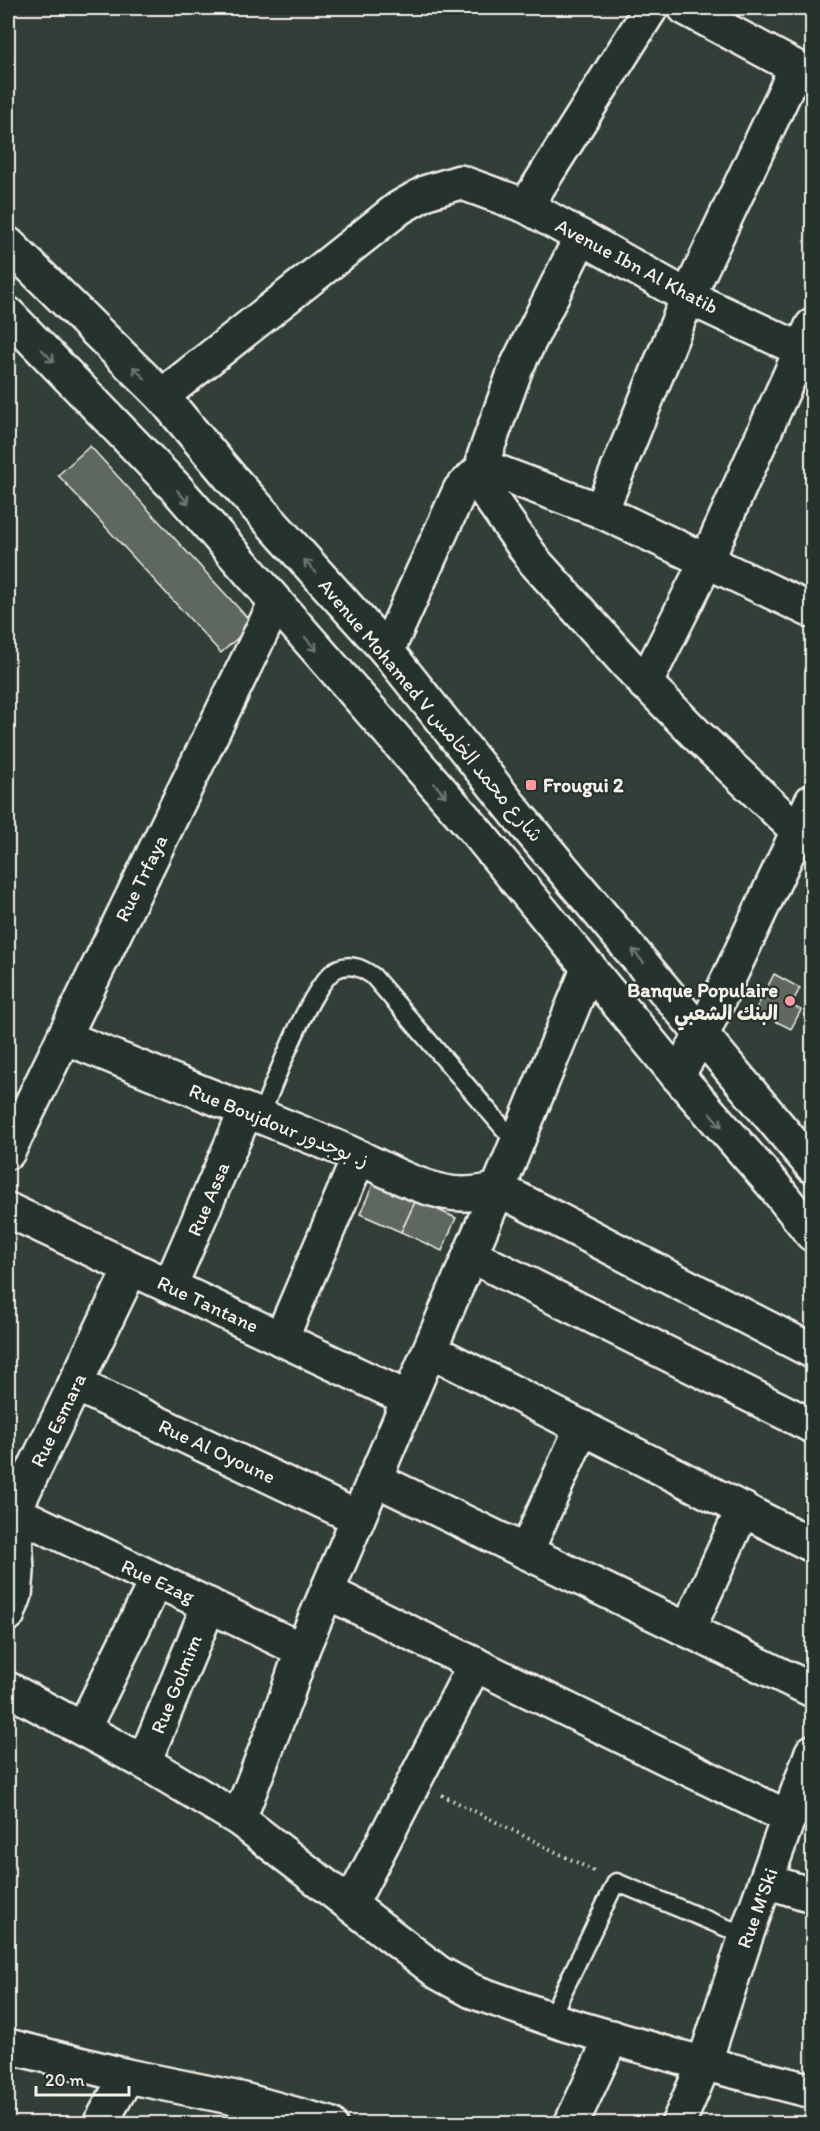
<svg xmlns="http://www.w3.org/2000/svg" width="820" height="2131" font-family="Itim,'Playpen Sans Arabic',sans-serif">
	<style>
		.building { fill: #5f6861; stroke: #f4f1e8; stroke-width: 1.5 }
		.lines { fill: none; stroke-linecap: round; stroke-linejoin: round }
		.service-casing { stroke: #f4f1e8; stroke-width: 21 }
		.minor-casing { stroke: #f4f1e8; stroke-width: 38 }
		.tertiary-casing { stroke: #f4f1e8; stroke-width: 38 }
		.primary-casing { stroke: #f4f1e8; stroke-width: 38 }
		.path { stroke: #f4f1e8; stroke-width: 4; stroke-dasharray: 1.5 4.5; stroke-linecap: butt }
		.service { stroke: #26332d; stroke-width: 16 }
		.minor { stroke: #26332d; stroke-width: 33 }
		.tertiary { stroke: #26332d; stroke-width: 33 }
		.primary { stroke: #26332d; stroke-width: 33 }
		.oneway { stroke: #6e766e }
		.poi-dot { fill: #ff9aa2; stroke: #26332d; stroke-width: 2 }
		.labels { text-anchor: middle; stroke-width: 4.5; stroke-linejoin: round; paint-order: stroke }
		.street-label { font-size: 20px; fill: #f4f1e8; stroke: #26332d }
		.poi-label { font-size: 20px; font-weight: bold; fill: #f4f1e8; stroke: #26332d; text-anchor: start }
	</style>
	<rect width="100%" height="100%" fill="#323e38"/>
	<filter id="ink" filterUnits="userSpaceOnUse"><feTurbulence type="fractalNoise" baseFrequency=".0167" numOctaves="2"/><feDisplacementMap in="SourceGraphic" scale="12" xChannelSelector="R" yChannelSelector="G"/><feConvolveMatrix kernelMatrix="1 2 1 2 8 2 1 2 1" color-interpolation-filters="sRGB"/></filter>
	<g filter="url(#ink)">
		<g class="building">
			<path d="M90 446 253 624 221 653 58 475Z"/>
			<path d="M774 974 800 988 791 1005 801 1010 791 1029 755 1011Z"/>
			<path d="M374 1182 416 1200 401 1232 360 1214Z"/>
			<path d="M416 1200 456 1218 442 1251 401 1232Z"/>
		</g>
		<g class="lines">
			<g class="service-casing">
				<g id="service">
					<path d="M260 1117C273 1087 312 978 339 968 352 963 363 969 373 976L517 1144"/>
					<path d="M550 2019 616 1882 746 1936"/>
				</g>
			</g>
			<g class="minor-casing">
				<g id="minor">
					<path d="M685 8 812 76"/>
					<path d="M526 206 651 8"/>
					<path d="M581 237 516 368 484 457 483 479 488 495 535 562 629 666 697 735 799 832"/>
					<path d="M162 396 399 208 427 192 460 182 526 206 688 297 812 355"/>
					<path d="M601 511 688 297 796 68"/>
					<path d="M387 651 460 490 484 467 601 511 812 611"/>
					<path d="M645 684 706 562 812 326"/>
					<path d="M64 1037C155 1074 247 1111 339 1148 374 1163 406 1184 444 1192 463 1196 479 1194 498 1189L812 1351"/>
					<path d="M8 1152 275 604"/>
					<path d="M8 1210 409 1399"/>
					<path d="M470 1255 812 1426"/>
					<path d="M170 1286 246 1111"/>
					<path d="M281 1339 359 1157"/>
					<path d="M430 1350 812 1545"/>
					<path d="M75 1384 358 1518"/>
					<path d="M375 1479 812 1690"/>
					<path d="M8 1509 302 1650"/>
					<path d="M526 1552 582 1427"/>
					<path d="M327 1592 789 1818"/>
					<path d="M8 1614 15 1595 17 1572 14 1511 131 1268"/>
					<path d="M688 1630 743 1509"/>
					<path d="M83 1729 156 1581"/>
					<path d="M144 1762 209 1605"/>
					<path d="M239 1819 285 1700 302 1650 498 1189 589 967"/>
					<path d="M766 1881 812 1895"/>
					<path d="M351 1904 475 1664"/>
					<path d="M8 2046 127 2076 240 2099 330 2124"/>
					<path d="M100 2124 127 2076"/>
					<path d="M571 2124 612 2037"/>
					<path d="M678 2124 704 2064 746 1936 812 1752"/>
				</g>
			</g>
			<g class="tertiary-casing">
				<g id="tertiary">
					<path d="M677 1075 703 1033 812 801"/>
					<path d="M8 1689 144 1762 239 1819 439 1973 472 1991 568 2025 679 2057 812 2091"/>
				</g>
			</g>
			<g class="primary-casing">
				<g id="primary">
					<path d="M8 244 162 396 230 477 387 651 520 818 812 1166"/>
					<path d="M8 314 177 489 475 830 677 1075 775 1187 812 1234"/>
				</g>
			</g>
			<path class="path" d="M442 1795 596 1872"/>
			<use href="#service" class="service"/>
			<use href="#minor" class="minor"/>
			<use href="#tertiary" class="tertiary"/>
			<use href="#primary" class="primary"/>
		</g>
		<defs><path id="oneway-shaft" d="M-6 0H5M1.5-3L5.5 0L1.5 3" fill="none" stroke-width="1.6" stroke-linecap="round" stroke-linejoin="round" transform="scale(1.5)"/></defs>
		<g class="oneway">
			<use href="#oneway-shaft" transform="translate(48 356) rotate(46)"/>
			<use href="#oneway-shaft" transform="translate(139 373) rotate(-135)"/>
			<use href="#oneway-shaft" transform="translate(183 497) rotate(49)"/>
			<use href="#oneway-shaft" transform="translate(310 566) rotate(-132)"/>
			<use href="#oneway-shaft" transform="translate(311 644) rotate(49)"/>
			<use href="#oneway-shaft" transform="translate(440 790) rotate(49)"/>
			<use href="#oneway-shaft" transform="translate(638 956) rotate(-130)"/>
			<use href="#oneway-shaft" transform="translate(716 1120) rotate(49)"/>
		</g>
	</g>
	<g class="poi-dot">
		<rect x="525" y="779" width="12" height="12" rx="3"/>
		<circle cx="790" cy="1001" r="6"/>
	</g>
	<g class="labels">
		<g class="street-label">
			<text transform="translate(637 266) rotate(28)" y="7">Avenue Ibn Al Khatib</text>
			<text transform="translate(431 710) rotate(50)" y="7">Avenue Mohamed V شارع محمد الخامس</text>
			<text transform="translate(141 878) rotate(-64)" y="7">Rue Trfaya</text>
			<text transform="translate(279 1125) rotate(22)" y="7">Rue Boujdour ز. بوجدور</text>
			<text transform="translate(208 1199) rotate(-67)" y="7">Rue Assa</text>
			<text transform="translate(208 1304) rotate(25)" y="7">Rue Tantane</text>
			<text transform="translate(58 1420) rotate(-64)" y="7">Rue Esmara</text>
			<text transform="translate(217 1451) rotate(25)" y="7">Rue Al Oyoune</text>
			<text transform="translate(158 1581) rotate(25)" y="7">Rue Ezag</text>
			<text transform="translate(176 1684) rotate(-68)" y="7">Rue Golmim</text>
			<text transform="translate(757 1908) rotate(-70)" y="7">Rue M'Ski</text>
		</g>
		<g class="poi-label">
			<text x="543" y="792">Frougui 2</text>
			<text x="778" y="997" text-anchor="end">Banque Populaire<tspan x="778" dy="23">البنك الشعبي</tspan></text>
		</g>
	</g>
	<rect width="820" height="2131" fill="none" stroke="#26332d" stroke-width="30"/>
	<rect x="15" y="15" width="790" height="2101" fill="none" stroke="#f4f1e8" stroke-width="2" filter="url(#ink)"/>
	<path d="M36 2086v9h93v-9" fill="none" stroke="#f4f1e8" stroke-width="3"/>
	<text x="45" y="2086" font-size="18" fill="#f4f1e8" stroke="#26332d" stroke-width="4.5" paint-order="stroke">20 m</text>
</svg>
